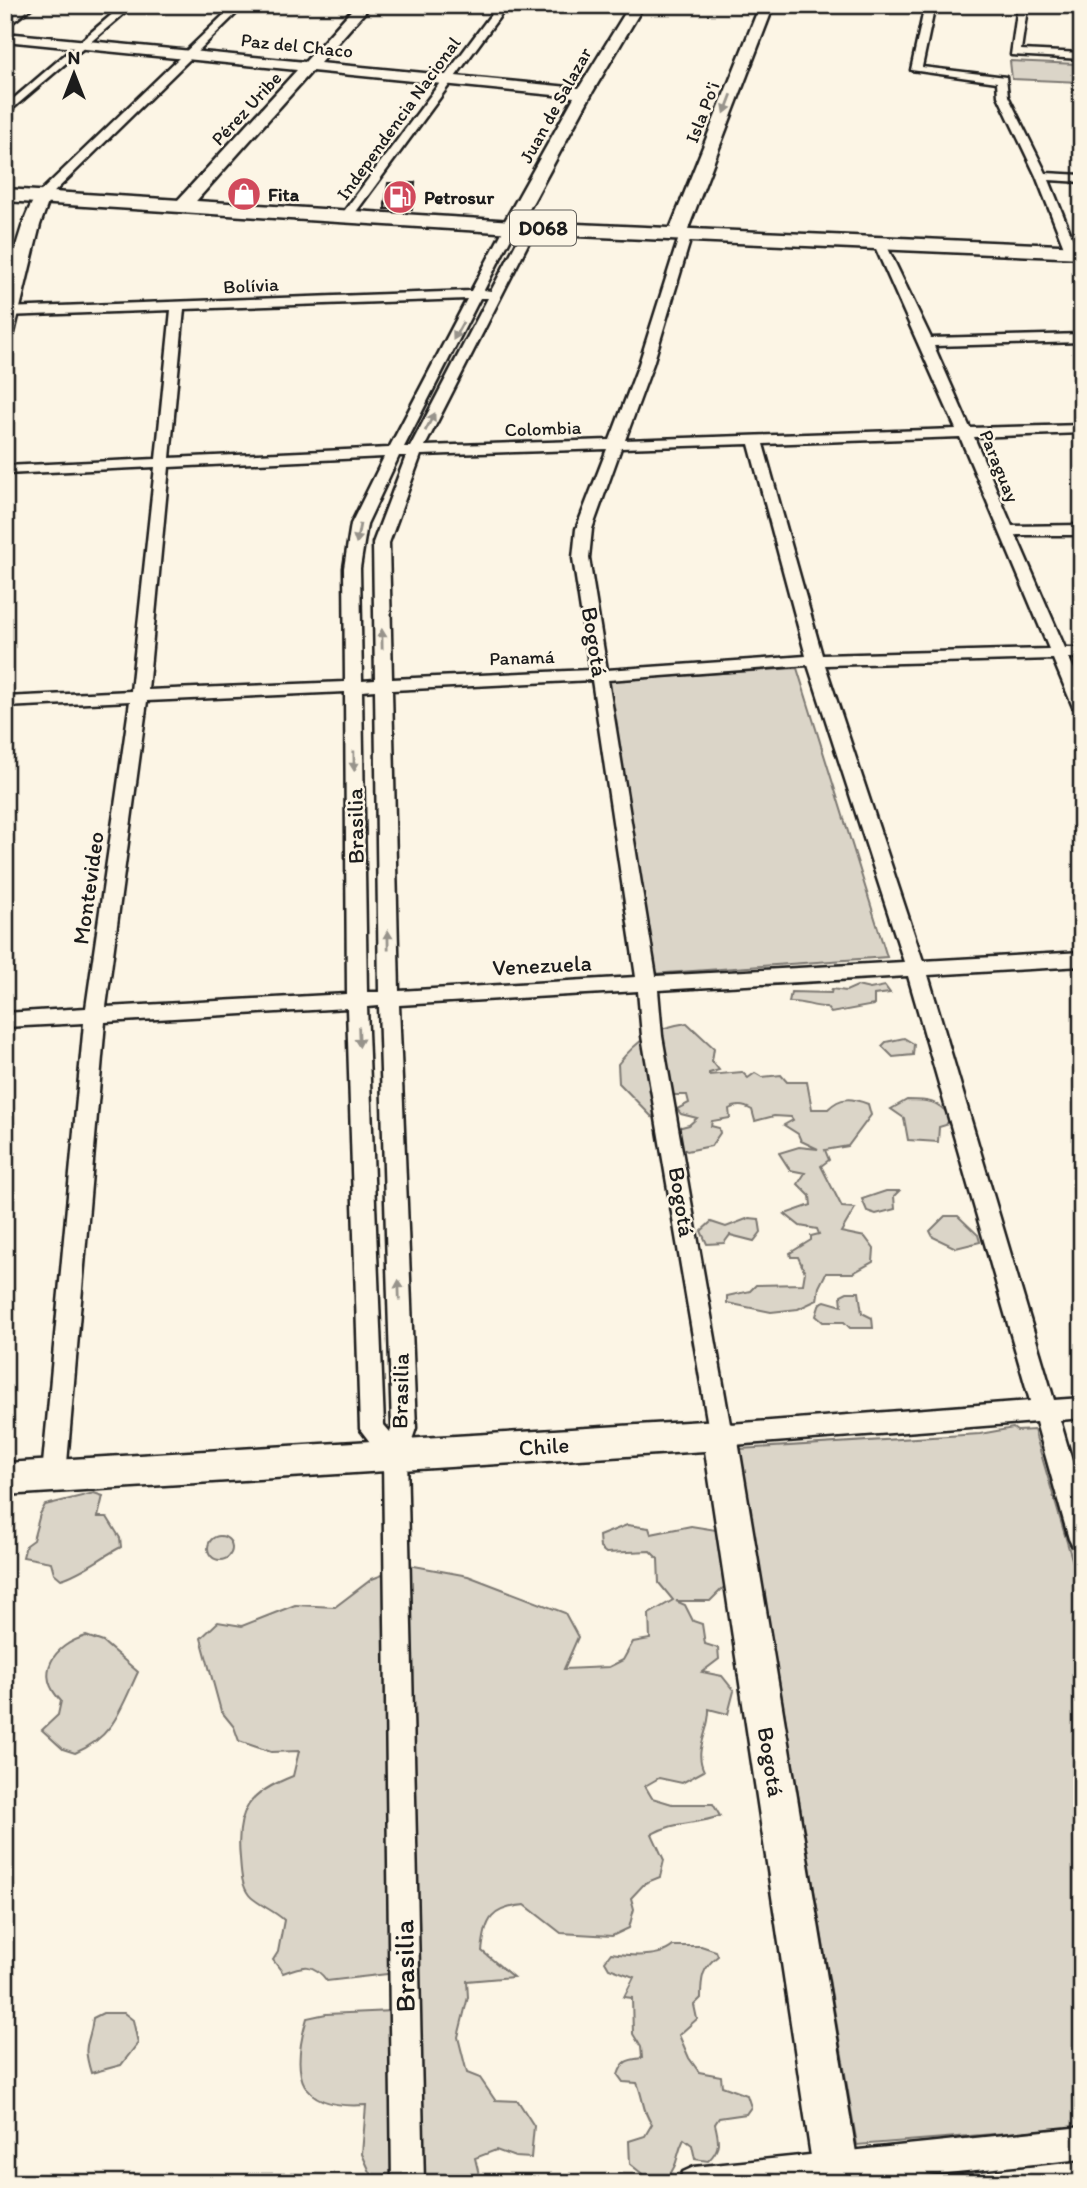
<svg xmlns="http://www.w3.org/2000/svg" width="1087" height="2188" font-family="Itim,sans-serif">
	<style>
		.green { fill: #dbd5c8; stroke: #7c7872; stroke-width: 2 }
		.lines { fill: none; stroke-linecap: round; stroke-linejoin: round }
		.street-casing { stroke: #1c1c1c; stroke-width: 5 }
		.secondary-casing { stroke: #1c1c1c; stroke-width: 5 }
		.primary-casing { stroke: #1c1c1c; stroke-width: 5 }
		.street { fill: #fcf5e5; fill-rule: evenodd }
		.secondary { fill: #fcf5e5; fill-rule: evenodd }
		.primary { fill: #fcf5e5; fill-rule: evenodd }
		.wall { fill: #a9a59a; stroke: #1c1c1c; stroke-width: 2 }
		.building { fill: #c4c0b3; stroke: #1c1c1c; stroke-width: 2 }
		.oneway { fill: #97938b }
		.labels { text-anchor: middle; stroke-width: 5; stroke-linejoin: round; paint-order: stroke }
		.far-street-label { font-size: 19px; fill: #1c1c1c; stroke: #fcf5e5 }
		.far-poi-label { font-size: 19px; font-weight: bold; fill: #1c1c1c; stroke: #fcf5e5; text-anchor: start }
		.shield { fill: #fcf5e5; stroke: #5f5d58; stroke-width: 2 }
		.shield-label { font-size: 21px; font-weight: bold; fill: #1c1c1c }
		.street-label { font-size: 23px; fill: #1c1c1c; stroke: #fcf5e5 }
		.near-street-label { font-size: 28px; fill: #1c1c1c; stroke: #fcf5e5 }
	</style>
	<rect width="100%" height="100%" fill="#fcf5e5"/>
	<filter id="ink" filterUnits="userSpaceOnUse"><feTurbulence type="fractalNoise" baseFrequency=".0143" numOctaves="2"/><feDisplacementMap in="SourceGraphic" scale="14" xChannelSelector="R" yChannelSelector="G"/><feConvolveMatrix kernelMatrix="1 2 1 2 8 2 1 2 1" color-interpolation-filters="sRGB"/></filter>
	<g filter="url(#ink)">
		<g class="green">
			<path d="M1010 61 1077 64 1080 82 1012 79Z"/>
			<path d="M797 668 887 957 652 974 601 681Z"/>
			<path d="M857 986 870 989 885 986 890 993 874 995V1005L831 1013 826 1007C812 1007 803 1001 789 1002L791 992 831 993 832 989 846 991Z"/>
			<path d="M687 1023 714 1048 712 1061 719 1070 709 1073V1075L742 1072 748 1078 755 1073 762 1077 781 1075 787 1082H807L812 1109H828C841 1096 852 1098 868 1104L871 1115 848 1146 825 1150 829 1160 821 1166 842 1207 855 1208 841 1232 865 1237 874 1249 873 1262 853 1273H826L819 1287 817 1300 798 1309 771 1312 727 1303V1296L750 1291 756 1285 803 1284 805 1272 798 1257H791L790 1253 811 1240V1236L819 1234 817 1229 800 1226 785 1214 811 1205 810 1196 798 1184 805 1173 790 1170 779 1153 799 1147 818 1149 801 1141 798 1134 784 1125 793 1120 791 1117 774 1116 755 1121 752 1110C744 1105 737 1104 729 1109L730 1118 712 1121 711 1126 719 1128 720 1133 711 1146 687 1151 679 1146 674 1129 689 1125 697 1118 681 1114 677 1109 689 1103 687 1095H672L652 1117 619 1083 618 1064C637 1040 656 1027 687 1023Z"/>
			<path d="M904 1038 914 1044 913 1055 893 1057 882 1046 886 1042Z"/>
			<path d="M907 1100C928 1100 937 1100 951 1117L946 1125 939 1127 938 1142 908 1140 904 1118 891 1109Z"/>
			<path d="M886 1191H899L894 1196 895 1209 876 1214 867 1211 862 1199Z"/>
			<path d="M945 1216H958L978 1235 980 1242 956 1248 933 1237 930 1231Z"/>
			<path d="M749 1218 759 1219 761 1232 754 1241 730 1235 724 1243 707 1244 701 1231 711 1222 726 1227Z"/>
			<path d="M847 1292H859L862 1313 872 1318 873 1328H850L844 1322H823L816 1316 820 1303 825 1301 842 1306 841 1295Z"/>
			<path d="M1013 1428 1017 1431 1034 1430 1082 1593V2127L857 2145 777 1670 774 1668 758 1558 752 1553 749 1523 752 1521 740 1449 980 1434Z"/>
			<path d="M94 1493 103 1496 98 1517H107L120 1538 121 1547C101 1557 82 1573 61 1579L54 1573 51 1562 23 1557 26 1545 33 1540 40 1514 45 1505Z"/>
			<path d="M627 1525 649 1528 651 1534 691 1526 729 1532 727 1584 710 1601H676L685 1605 693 1621 702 1624 705 1644 718 1648 719 1659 702 1672 722 1676 734 1691 728 1714 709 1709C710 1732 693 1749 704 1771L682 1783 659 1778 645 1786 652 1798 672 1804H713L720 1816C695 1825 675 1821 652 1834L664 1860 660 1877 645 1883 631 1898 634 1909 629 1928 612 1936 561 1933 525 1905C490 1908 486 1919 482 1951L513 1977 467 1981 468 1997 458 2037 467 2073 480 2078 495 2100 518 2101 534 2126 531 2158 515 2157 496 2150 475 2158 481 2183H375L362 2154 366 2105C298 2110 290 2076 307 2018L326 2014 392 2011 405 1972 327 1981C313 1962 304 1965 283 1973L273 1960 278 1952 284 1920C275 1911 255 1903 249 1895 241 1885 241 1869 240 1858 235 1809 250 1793 293 1776L299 1751 271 1752 239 1741 234 1727 221 1711 201 1638 218 1622 242 1626 295 1605 335 1607 372 1579 409 1565 468 1576 565 1613 578 1637 564 1669 609 1667 623 1660 633 1642 650 1639 649 1614 673 1600 659 1583 658 1559 650 1551 606 1553 600 1548 599 1536Z"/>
			<circle cx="220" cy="1548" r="12"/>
			<path d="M86 1636 103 1642 138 1672C121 1708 114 1737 75 1753L63 1749 42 1730 58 1715 61 1701C34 1673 54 1645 86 1636Z"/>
			<path d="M673 1946H701L716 1951 718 1956C702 1968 701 1978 701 1998L694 2005 697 2019 679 2035 689 2058 699 2072 721 2076 722 2086 747 2095 751 2107 746 2114 719 2118 715 2124C719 2140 721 2149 708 2161L695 2159 692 2145 684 2139C675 2157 680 2162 666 2180L651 2181 630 2164 629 2141 645 2136 652 2124C643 2114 643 2096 637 2083L623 2082 618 2075C623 2060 627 2060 642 2058L641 2047 633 2034 632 1998 624 1997 634 1977 609 1968 605 1961 611 1953C630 1956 658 1959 673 1946Z"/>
			<path d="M103 2013H124L133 2020 138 2043 121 2065 91 2073C81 2040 90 2047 93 2018Z"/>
		</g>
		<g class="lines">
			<g class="street-casing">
				<g id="street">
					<path d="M24 5H35L5 28V20Z"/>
					<path d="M123 5H134L5 115V106Z"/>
					<path d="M234 5H245L46 200H38V194Z"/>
					<path d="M498 5H508L350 220H342V214Z"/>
					<path d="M925 5H935L922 67 1006 77 1008 96 1046 173 1082 175V182L1049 180 1078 252 1076 255 1066 252 1036 176 998 96 997 82 911 70Z"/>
					<path d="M1018 5H1082V11L1027 9 1021 50 1082 53V59L1011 55Z"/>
					<path d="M507 223 517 226 484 290 491 291 526 225 536 228 425 446 610 440 639 364 680 234 686 230 692 234 653 364 625 440 956 429 873 242 879 238 885 242 931 338 1082 334V342L934 346 970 428 1082 425V433L974 437 1012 526 1082 525V535H1016L1065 648H1082V658H1069L1082 687V712L1073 707 1053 659 825 665 923 961 1082 952V966L928 975 1054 1400 1082 1398V1418L1060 1420 1082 1495V1550L1073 1547 1069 1539 1036 1422 720 1446 711 1443 642 1036 638 991 399 1005 416 1428 407 1455 424 2183H392L383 1459 360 1429 347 1008 105 1022 66 1475 63 1483 54 1486 45 1483 42 1475 84 1023 5 1027V1013L86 1008 130 701 5 707V697L131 691 155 467 5 474V466L156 459 171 310 5 316V308L471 291ZM480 298H488L410 447H404ZM467 299 389 448 170 458 184 309ZM960 437 1049 649 822 655 763 444ZM749 444 806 656 607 670 589 558 592 529 621 448ZM607 449 576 529 573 558 590 670 392 679 389 543 421 455ZM399 456H406L373 543 375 680 362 681 360 568 367 524ZM384 457 351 524 344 568 345 682 148 690 169 467ZM808 665 904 962 656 976 608 680ZM592 680 636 977 399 991 392 690ZM375 690 379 992H367L362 691ZM345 692 347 994 106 1007 147 701ZM908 976 1030 1401 730 1424 662 1036 658 990ZM379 1006 392 1428 390 1432 384 1425 367 1007Z"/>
					<path d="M1082 2127V2159L852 2183H678L683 2172 694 2167Z"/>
				</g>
			</g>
			<g class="secondary-casing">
				<g id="secondary">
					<path d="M356 5H371L320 63 579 88 630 5H644L592 93 520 226 511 231 502 226 574 97 312 71 189 209H177L175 205 177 201 297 70 5 41V33L305 62Z"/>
					<path d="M760 5H774L686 234 677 239 671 238 668 234Z"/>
					<path d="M42 192 50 197 40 225 14 333 5 339C5 324 3 308 5 294 8 276 26 196 42 192Z"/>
					<path d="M720 1420 732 1424 737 1435 861 2183H815L705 1451 5 1495V1463Z"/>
				</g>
			</g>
			<g class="primary-casing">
				<path id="primary" d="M5 189 530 222 1082 246V258L530 234 5 201Z"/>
			</g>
			<use href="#street" class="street"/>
			<use href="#secondary" class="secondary"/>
			<use href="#primary" class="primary"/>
		</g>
		<path class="wall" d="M415 183 412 209H385V204Z"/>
		<path class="building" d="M388 183H415L412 204H385Z"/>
		<defs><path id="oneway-solid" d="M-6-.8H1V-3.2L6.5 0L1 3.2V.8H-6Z" transform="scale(1.75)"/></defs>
		<g class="oneway">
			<use href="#oneway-solid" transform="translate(728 104) rotate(111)"/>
			<use href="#oneway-solid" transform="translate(458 331) rotate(119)"/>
			<use href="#oneway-solid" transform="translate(430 422) rotate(-62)"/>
			<use href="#oneway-solid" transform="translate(358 534) rotate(101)"/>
			<use href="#oneway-solid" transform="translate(382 639) rotate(-91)"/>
			<use href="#oneway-solid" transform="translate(354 761) rotate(89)"/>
			<use href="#oneway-solid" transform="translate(388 940) rotate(-91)"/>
			<use href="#oneway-solid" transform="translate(359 1037) rotate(88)"/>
			<use href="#oneway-solid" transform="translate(399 1290) rotate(-92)"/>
		</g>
	</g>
	<defs>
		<g id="shop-disc" transform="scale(1.75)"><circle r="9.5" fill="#d1495b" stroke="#fcf5e5"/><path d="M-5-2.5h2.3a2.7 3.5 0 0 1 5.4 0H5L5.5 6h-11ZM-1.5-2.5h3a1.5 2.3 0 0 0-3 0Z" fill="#fff"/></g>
		<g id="fuel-disc" transform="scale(1.75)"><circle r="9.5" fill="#d1495b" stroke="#fcf5e5"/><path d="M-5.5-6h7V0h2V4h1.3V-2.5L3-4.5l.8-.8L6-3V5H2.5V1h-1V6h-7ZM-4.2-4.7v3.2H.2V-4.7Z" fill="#fff"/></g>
	</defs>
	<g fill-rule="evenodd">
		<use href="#shop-disc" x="244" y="194"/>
		<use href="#fuel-disc" x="400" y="197"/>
	</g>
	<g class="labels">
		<g class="far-street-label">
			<text transform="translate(297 45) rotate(6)" y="7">Paz del Chaco</text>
			<text transform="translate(555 105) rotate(-61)" y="7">Juan de Salazar</text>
			<text transform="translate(246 108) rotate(-47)" y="7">Pérez Uribe</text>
			<text transform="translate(702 112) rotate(-69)" y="7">Isla Po'i</text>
			<text transform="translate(398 118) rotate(-54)" y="7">Independencia Nacional</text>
			<text transform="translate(251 285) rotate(-3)" y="7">Bolívia</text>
			<text transform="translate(543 428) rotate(-2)" y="7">Colombia</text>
			<text transform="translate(1000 466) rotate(68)" y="7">Paraguay</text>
			<text transform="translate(522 657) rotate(-2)" y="7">Panamá</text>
		</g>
		<g class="far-poi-label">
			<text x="268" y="201">Fita</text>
			<text x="424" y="204">Petrosur</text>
		</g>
		<rect class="shield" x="510" y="210.5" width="66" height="35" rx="5"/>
		<g class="shield-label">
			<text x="543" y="235">D068</text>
		</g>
		<g class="street-label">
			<text transform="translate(595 642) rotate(81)" y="8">Bogotá</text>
			<text transform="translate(355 826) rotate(-91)" y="8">Brasilia</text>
			<text transform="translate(88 888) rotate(-82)" y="8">Montevideo</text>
			<text transform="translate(542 965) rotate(-3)" y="8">Venezuela</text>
			<text transform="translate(682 1202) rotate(81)" y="8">Bogotá</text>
			<text transform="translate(400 1391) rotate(-89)" y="8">Brasilia</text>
			<text transform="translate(544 1446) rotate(-4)" y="8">Chile</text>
			<text transform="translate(771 1762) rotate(81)" y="8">Bogotá</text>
		</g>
		<g class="near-street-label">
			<text transform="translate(404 1966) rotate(-91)" y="10">Brasilia</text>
		</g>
	</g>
	<rect width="1087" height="2188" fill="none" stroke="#fcf5e5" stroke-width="28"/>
	<rect x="14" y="14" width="1059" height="2160" fill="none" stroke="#1c1c1c" stroke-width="2.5" filter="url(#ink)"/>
	<g transform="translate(74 74)" stroke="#fcf5e5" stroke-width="5" paint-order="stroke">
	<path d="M0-5L12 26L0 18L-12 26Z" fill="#1c1c1c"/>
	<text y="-10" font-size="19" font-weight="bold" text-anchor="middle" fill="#1c1c1c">N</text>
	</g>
</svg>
